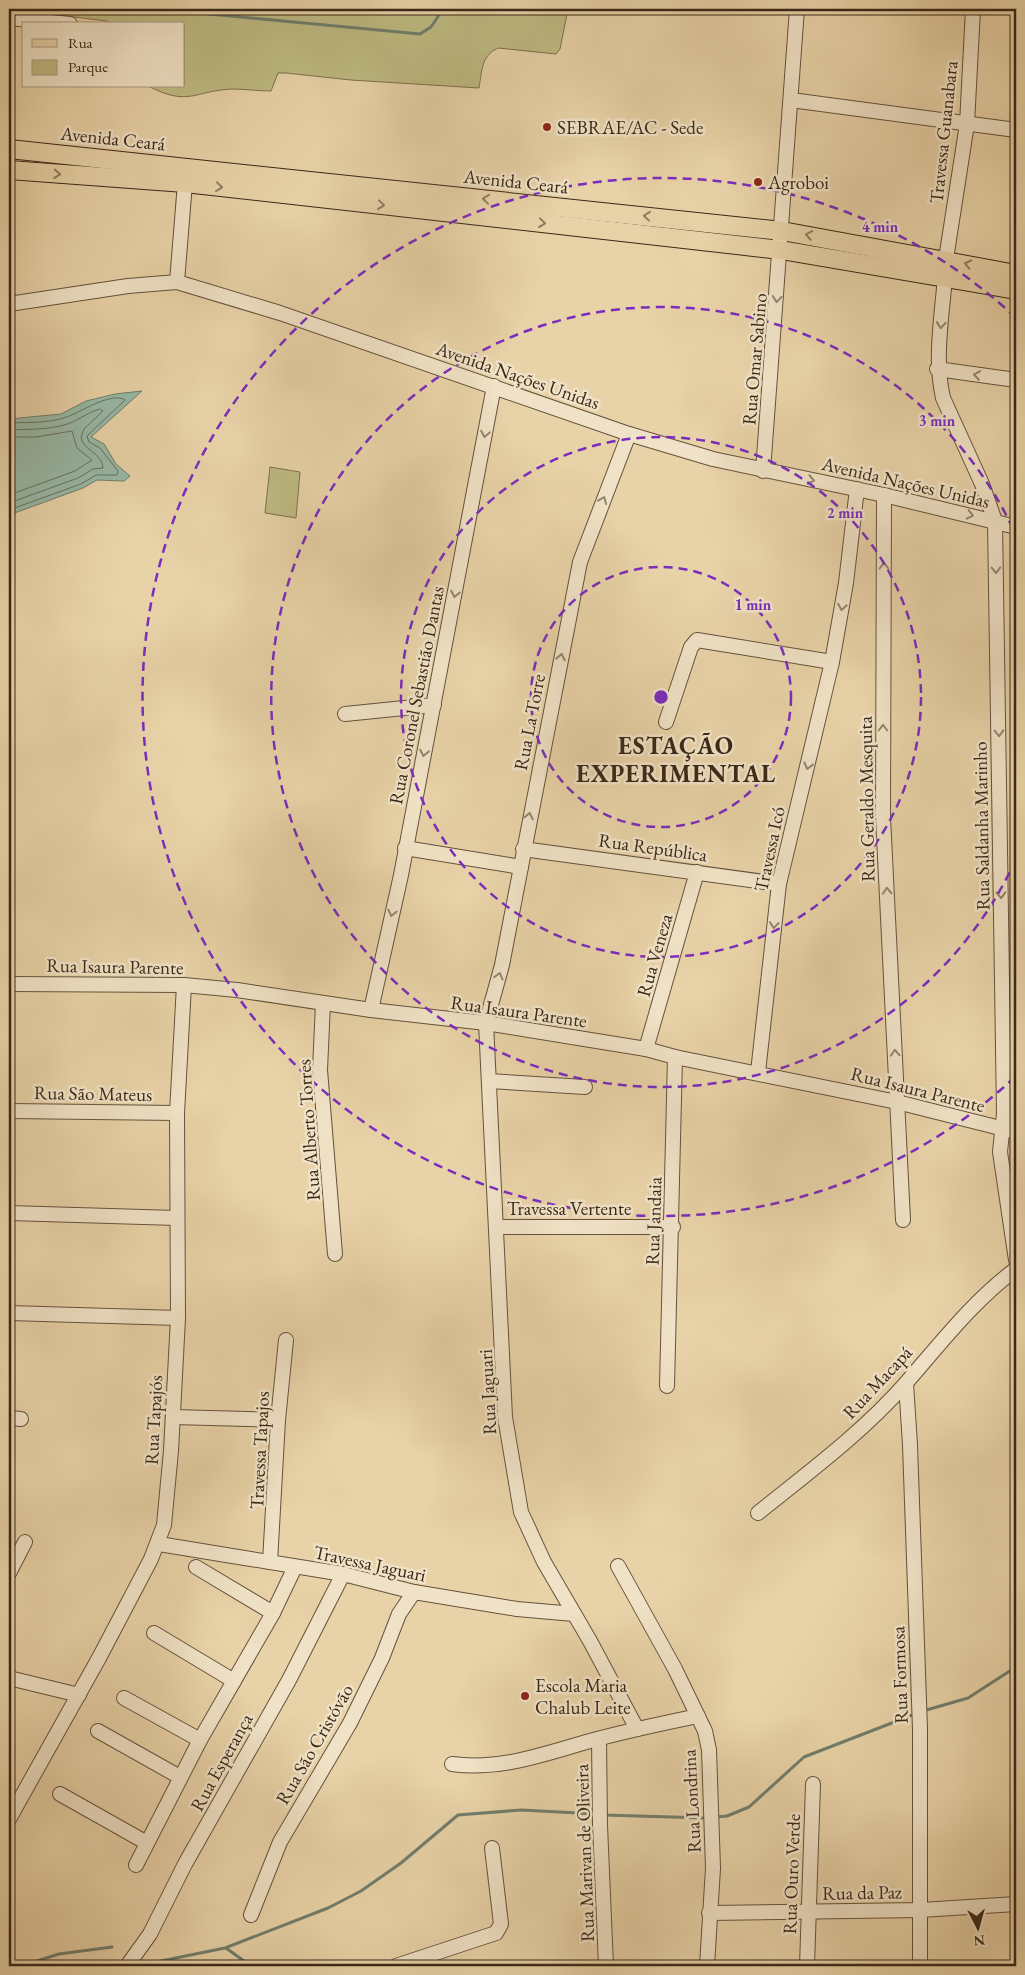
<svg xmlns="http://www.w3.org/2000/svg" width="1025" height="1975" font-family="'EB Garamond',serif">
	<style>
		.green { fill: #beba82; stroke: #7c714d }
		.water { fill: #97b8a6; stroke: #717e6d }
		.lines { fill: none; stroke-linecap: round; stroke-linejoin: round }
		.shore { stroke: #68705f; stroke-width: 1 }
		.stream { stroke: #717e6d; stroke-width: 3 }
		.minor-casing { stroke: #65523c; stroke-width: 16 }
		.major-casing { stroke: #392818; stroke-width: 20 }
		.minor { stroke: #f0e2c6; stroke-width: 14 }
		.major { stroke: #e8d2a7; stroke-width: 18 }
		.oneway { stroke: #907d60 }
		.oneway2 { stroke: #94856f }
		.ring { fill: none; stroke: #7b2cbf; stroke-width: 2.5; stroke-dasharray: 9 6 }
		.poi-dot { fill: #8f2418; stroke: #f0e2c6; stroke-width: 2 }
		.labels { text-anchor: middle; stroke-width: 5; stroke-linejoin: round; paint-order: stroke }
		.poi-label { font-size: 19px; fill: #392818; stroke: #f0e2c6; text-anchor: start }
		.street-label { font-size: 19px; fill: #392818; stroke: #f0e2c6 }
		.district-label { font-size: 24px; font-weight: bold; letter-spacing: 1px; fill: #392818; stroke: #f0e2c6 }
		.centre { fill: #7b2cbf; stroke: #f0e2c6; stroke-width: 2.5 }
		.ring-label { font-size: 15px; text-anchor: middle; font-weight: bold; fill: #7b2cbf; stroke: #f0e2c6; stroke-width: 5; stroke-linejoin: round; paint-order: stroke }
	</style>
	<rect width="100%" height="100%" fill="#e8d2a7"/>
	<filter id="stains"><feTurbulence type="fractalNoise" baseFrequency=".004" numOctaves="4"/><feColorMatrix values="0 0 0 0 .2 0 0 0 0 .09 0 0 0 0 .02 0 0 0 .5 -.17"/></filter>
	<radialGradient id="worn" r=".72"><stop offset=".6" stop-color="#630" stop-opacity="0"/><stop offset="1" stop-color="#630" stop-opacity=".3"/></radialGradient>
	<g class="green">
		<path d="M9 9H568L560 49 556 54 498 48C481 56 482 71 479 88L351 80 286 73H278L271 91C258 91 245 89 232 89 193 91 189 107 148 86H184V24H107V21Z"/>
		<path d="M270 467 300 472 296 518 265 513Z"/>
	</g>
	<path class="water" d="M142 391 91 437 104 444 116 464 130 476 124 481 97 480 83 488 9 515V419L61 414 86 401 115 394Z"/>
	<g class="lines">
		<g class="shore">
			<path d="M9 423C30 422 54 424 74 414 85 409 113 392 125 400L87 436 89 442 100 448 118 471 117 475H96L81 484 9 510"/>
			<path d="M9 430C27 429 46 430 64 425 77 422 87 412 100 409L103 411 84 429 81 437C83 451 102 452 103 468L93 469 78 478 9 503"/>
			<path d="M9 437H36L72 431 77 448 92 460 75 471 9 495"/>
		</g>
		<g class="stream">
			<path d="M157 9 420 34 431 27 443 9"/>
			<path d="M923 1711 968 1698 1016 1667"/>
			<path d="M603 1815 707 1818"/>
			<path d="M715 1817 727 1816 749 1807 804 1757 915 1714"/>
			<path d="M226 1948 251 1966"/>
			<path d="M161 1961 225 1948 328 1908 361 1891 401 1863 458 1815 521 1810 597 1814"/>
			<path d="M21 1966 59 1954 112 1947"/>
		</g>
		<g class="minor-casing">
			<g id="minor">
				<path d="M9 18 70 24"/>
				<path d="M791 100 1016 130"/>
				<path d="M946 259 967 124 973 9"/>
				<path d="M945 276C942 317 934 358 943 398L982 484 995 521 1004 1113 1000 1152 1016 1260"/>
				<path d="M177 282 185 183"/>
				<path d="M9 304 128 286 177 282 280 313 629 434 713 459 884 495 1016 527"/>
				<path d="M937 369 1016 380"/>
				<path d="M629 434 580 562 502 965 486 1023 505 1417 521 1512 544 1562 590 1641 637 1729"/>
				<path d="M763 471 797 9"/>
				<path d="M884 495 883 817 903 1220"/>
				<path d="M345 714 434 705"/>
				<path d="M666 722 691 647 697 640 832 662"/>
				<path d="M405 848 521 867"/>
				<path d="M523 849 779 884"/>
				<path d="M9 984 184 985 237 990 371 1010 486 1023 646 1049 675 1057 897 1102 1016 1132"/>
				<path d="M323 1003 320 1070 335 1254"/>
				<path d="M371 1010 401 875 494 386"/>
				<path d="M646 1049 697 872"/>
				<path d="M758 1072 779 884 832 662 846 583 857 489"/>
				<path d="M489 1081 585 1087"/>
				<path d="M9 1111 177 1113"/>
				<path d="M9 1213 177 1218"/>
				<path d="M496 1227H673"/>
				<path d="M9 1313 178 1318"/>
				<path d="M906 1383 910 1445 920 1729V1966"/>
				<path d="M667 1386 675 1057"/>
				<path d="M173 1417 278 1420"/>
				<path d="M9 1418 21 1419"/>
				<path d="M758 1513C809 1472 862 1433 906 1383 941 1343 973 1301 1016 1269"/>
				<path d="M159 1544 343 1574 414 1592 517 1609 574 1614"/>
				<path d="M270 1562 278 1420 286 1340"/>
				<path d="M618 1566 675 1669 705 1731 709 1750 713 1868 707 1966"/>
				<path d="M196 1567 273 1613"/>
				<path d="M9 1573 25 1542"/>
				<path d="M154 1633 234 1681"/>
				<path d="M9 1678 79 1695"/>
				<path d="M124 1698 200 1740"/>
				<path d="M98 1731 180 1777"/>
				<path d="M599 1739 600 1825 606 1966"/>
				<path d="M452 1764C503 1771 549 1752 597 1739 631 1730 664 1723 698 1716"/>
				<path d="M60 1794 147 1843"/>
				<path d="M9 1819 99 1658 151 1559 164 1525 171 1451 178 1318 177 1113 184 985"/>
				<path d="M136 1865 200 1740 273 1613 295 1567"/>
				<path d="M709 1913 921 1910 1016 1904"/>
				<path d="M251 1915 280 1842 350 1723 382 1658 399 1614 414 1592"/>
				<path d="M127 1966 150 1934 185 1864 289 1680 343 1574"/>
				<path d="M396 1966 496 1933 501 1924 492 1848"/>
				<path d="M807 1966 813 1784"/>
			</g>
		</g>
		<g class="major-casing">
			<g id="major">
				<path d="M9 149 782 231 1016 274"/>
				<path d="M9 170 185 183 781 250 1016 290"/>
			</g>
		</g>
		<use href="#minor" class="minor"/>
		<use href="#major" class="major"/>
	</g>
	<defs><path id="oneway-chevron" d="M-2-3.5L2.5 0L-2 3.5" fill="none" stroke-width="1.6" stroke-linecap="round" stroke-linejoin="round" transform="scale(1.25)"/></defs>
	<g class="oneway">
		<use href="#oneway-chevron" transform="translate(57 174) rotate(4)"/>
		<use href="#oneway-chevron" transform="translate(219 187) rotate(6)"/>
		<use href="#oneway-chevron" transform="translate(486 199) rotate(-174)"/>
		<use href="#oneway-chevron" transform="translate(381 205) rotate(6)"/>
		<use href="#oneway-chevron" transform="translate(647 216) rotate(-174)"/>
		<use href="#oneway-chevron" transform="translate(542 223) rotate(6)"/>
		<use href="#oneway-chevron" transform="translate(809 235) rotate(-170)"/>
		<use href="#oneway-chevron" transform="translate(968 264) rotate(-168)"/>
	</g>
	<g class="oneway2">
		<use href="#oneway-chevron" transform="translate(777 299) rotate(95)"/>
		<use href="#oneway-chevron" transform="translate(941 325) rotate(95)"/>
		<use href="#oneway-chevron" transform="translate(977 375) rotate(-172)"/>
		<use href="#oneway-chevron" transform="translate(485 434) rotate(101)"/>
		<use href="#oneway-chevron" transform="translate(811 480) rotate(11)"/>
		<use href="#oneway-chevron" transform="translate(603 500) rotate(-68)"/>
		<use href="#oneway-chevron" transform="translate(970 515) rotate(13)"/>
		<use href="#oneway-chevron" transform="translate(884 566) rotate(-90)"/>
		<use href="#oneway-chevron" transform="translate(996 570) rotate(89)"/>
		<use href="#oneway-chevron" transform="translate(455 594) rotate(101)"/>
		<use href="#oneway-chevron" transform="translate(842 607) rotate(99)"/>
		<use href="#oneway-chevron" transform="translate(561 657) rotate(-79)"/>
		<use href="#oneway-chevron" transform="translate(883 728) rotate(-90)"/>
		<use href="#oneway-chevron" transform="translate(999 733) rotate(89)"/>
		<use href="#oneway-chevron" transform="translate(424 753) rotate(101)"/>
		<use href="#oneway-chevron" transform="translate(808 766) rotate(104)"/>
		<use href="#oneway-chevron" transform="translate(529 816) rotate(-79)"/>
		<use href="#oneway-chevron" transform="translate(887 891) rotate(-93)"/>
		<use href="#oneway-chevron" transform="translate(1001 895) rotate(89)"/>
		<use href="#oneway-chevron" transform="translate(392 913) rotate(103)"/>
		<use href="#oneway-chevron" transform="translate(774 925) rotate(96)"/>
		<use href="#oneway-chevron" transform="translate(499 976) rotate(-75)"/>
		<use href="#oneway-chevron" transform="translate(895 1053) rotate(-93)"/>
	</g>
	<g class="ring">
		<circle cx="661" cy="697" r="130"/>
		<circle cx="661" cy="697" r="260"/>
		<path d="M1016 859A390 390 0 1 1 1016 535"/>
		<path d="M1015 1077A519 519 0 1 1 1015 317"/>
	</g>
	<g class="poi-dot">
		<circle cx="547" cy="127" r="5"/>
		<circle cx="758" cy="182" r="5"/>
		<circle cx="525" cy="1696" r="5"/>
	</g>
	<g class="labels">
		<g class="poi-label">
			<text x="557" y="134">SEBRAE/AC - Sede</text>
			<text x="768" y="189">Agroboi</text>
			<text x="535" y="1692">Escola Maria<tspan x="535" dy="22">Chalub Leite</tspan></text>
		</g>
		<g class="street-label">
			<text transform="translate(943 132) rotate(-84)" y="7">Travessa Guanabara</text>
			<text transform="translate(113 138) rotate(6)" y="7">Avenida Ceará</text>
			<text transform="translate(516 181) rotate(6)" y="7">Avenida Ceará</text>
			<text transform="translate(754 359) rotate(-85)" y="7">Rua Omar Sabino</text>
			<text transform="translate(518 375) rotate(19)" y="7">Avenida Nações Unidas</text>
			<text transform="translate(906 482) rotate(13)" y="7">Avenida Nações Unidas</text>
			<text transform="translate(416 695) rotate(-79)" y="7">Rua Coronel Sebastião Dantas</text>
			<text transform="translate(529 722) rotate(-79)" y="7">Rua La Torre</text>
			<text transform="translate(866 799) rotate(-91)" y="7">Rua Geraldo Mesquita</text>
			<text transform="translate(981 826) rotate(-91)" y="7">Rua Saldanha Marinho</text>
			<text transform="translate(653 847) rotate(8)" y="7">Rua República</text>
			<text transform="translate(769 849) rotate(-78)" y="7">Travessa Icó</text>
			<text transform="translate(654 955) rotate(-74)" y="7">Rua Veneza</text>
			<text transform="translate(115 966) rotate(1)" y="7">Rua Isaura Parente</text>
			<text transform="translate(519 1011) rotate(8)" y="7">Rua Isaura Parente</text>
			<text transform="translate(918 1089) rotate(14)" y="7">Rua Isaura Parente</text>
			<text transform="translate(93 1093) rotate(1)" y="7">Rua São Mateus</text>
			<text transform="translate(308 1130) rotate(-94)" y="7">Rua Alberto Torres</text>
			<text x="569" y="1215">Travessa Vertente</text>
			<text transform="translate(653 1221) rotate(-88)" y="7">Rua Jandaia</text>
			<text transform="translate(877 1382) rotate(-47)" y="7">Rua Macapá</text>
			<text transform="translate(487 1392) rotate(-93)" y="7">Rua Jaguari</text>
			<text transform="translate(153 1420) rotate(-87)" y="7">Rua Tapajós</text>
			<text transform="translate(259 1450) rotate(-87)" y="7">Travessa Tapajos</text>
			<text transform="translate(370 1563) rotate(12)" y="7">Travessa Jaguari</text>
			<text transform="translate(899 1675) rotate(-92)" y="7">Rua Formosa</text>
			<text transform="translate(314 1744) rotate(-60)" y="7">Rua São Cristóvão</text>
			<text transform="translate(221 1762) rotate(-61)" y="7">Rua Esperança</text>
			<text transform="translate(691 1801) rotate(-93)" y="7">Rua Londrina</text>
			<text transform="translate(584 1853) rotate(-92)" y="7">Rua Marivan de Oliveira</text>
			<text transform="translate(791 1874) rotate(-88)" y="7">Rua Ouro Verde</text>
			<text transform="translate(862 1892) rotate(-1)" y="7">Rua da Paz</text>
		</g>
		<g class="district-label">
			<text x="676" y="754">ESTAÇÃO<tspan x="676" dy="28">EXPERIMENTAL</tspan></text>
		</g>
	</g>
	<circle cx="661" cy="697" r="8" class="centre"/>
	<g class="ring-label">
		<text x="880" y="232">4 min</text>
		<text x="937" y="426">3 min</text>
		<text x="845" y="518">2 min</text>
		<text x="753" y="610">1 min</text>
	</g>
	<rect width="1025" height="1975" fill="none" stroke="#e8d2a7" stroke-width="30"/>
	<rect x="10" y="10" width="1005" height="1955" fill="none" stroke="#392818" stroke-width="2.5"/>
	<rect x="15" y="15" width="995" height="1945" fill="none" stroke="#392818"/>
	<rect x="22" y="22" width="162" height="65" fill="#f0e2c6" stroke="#a79880"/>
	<rect x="32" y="39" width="25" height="8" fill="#e8d2a7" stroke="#a79880"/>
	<text x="68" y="48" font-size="15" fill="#392818">Rua</text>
	<rect x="32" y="60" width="25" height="15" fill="#beba82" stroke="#a79880"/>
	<text x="68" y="72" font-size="15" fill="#392818">Parque</text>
	<g transform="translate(978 1928) rotate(174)" stroke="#f0e2c6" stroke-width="4" paint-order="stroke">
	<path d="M0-4L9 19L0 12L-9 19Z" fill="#392818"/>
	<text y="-8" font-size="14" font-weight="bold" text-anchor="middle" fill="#392818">N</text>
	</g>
	<rect width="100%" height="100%" filter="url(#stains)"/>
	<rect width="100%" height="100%" fill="url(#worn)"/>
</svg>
